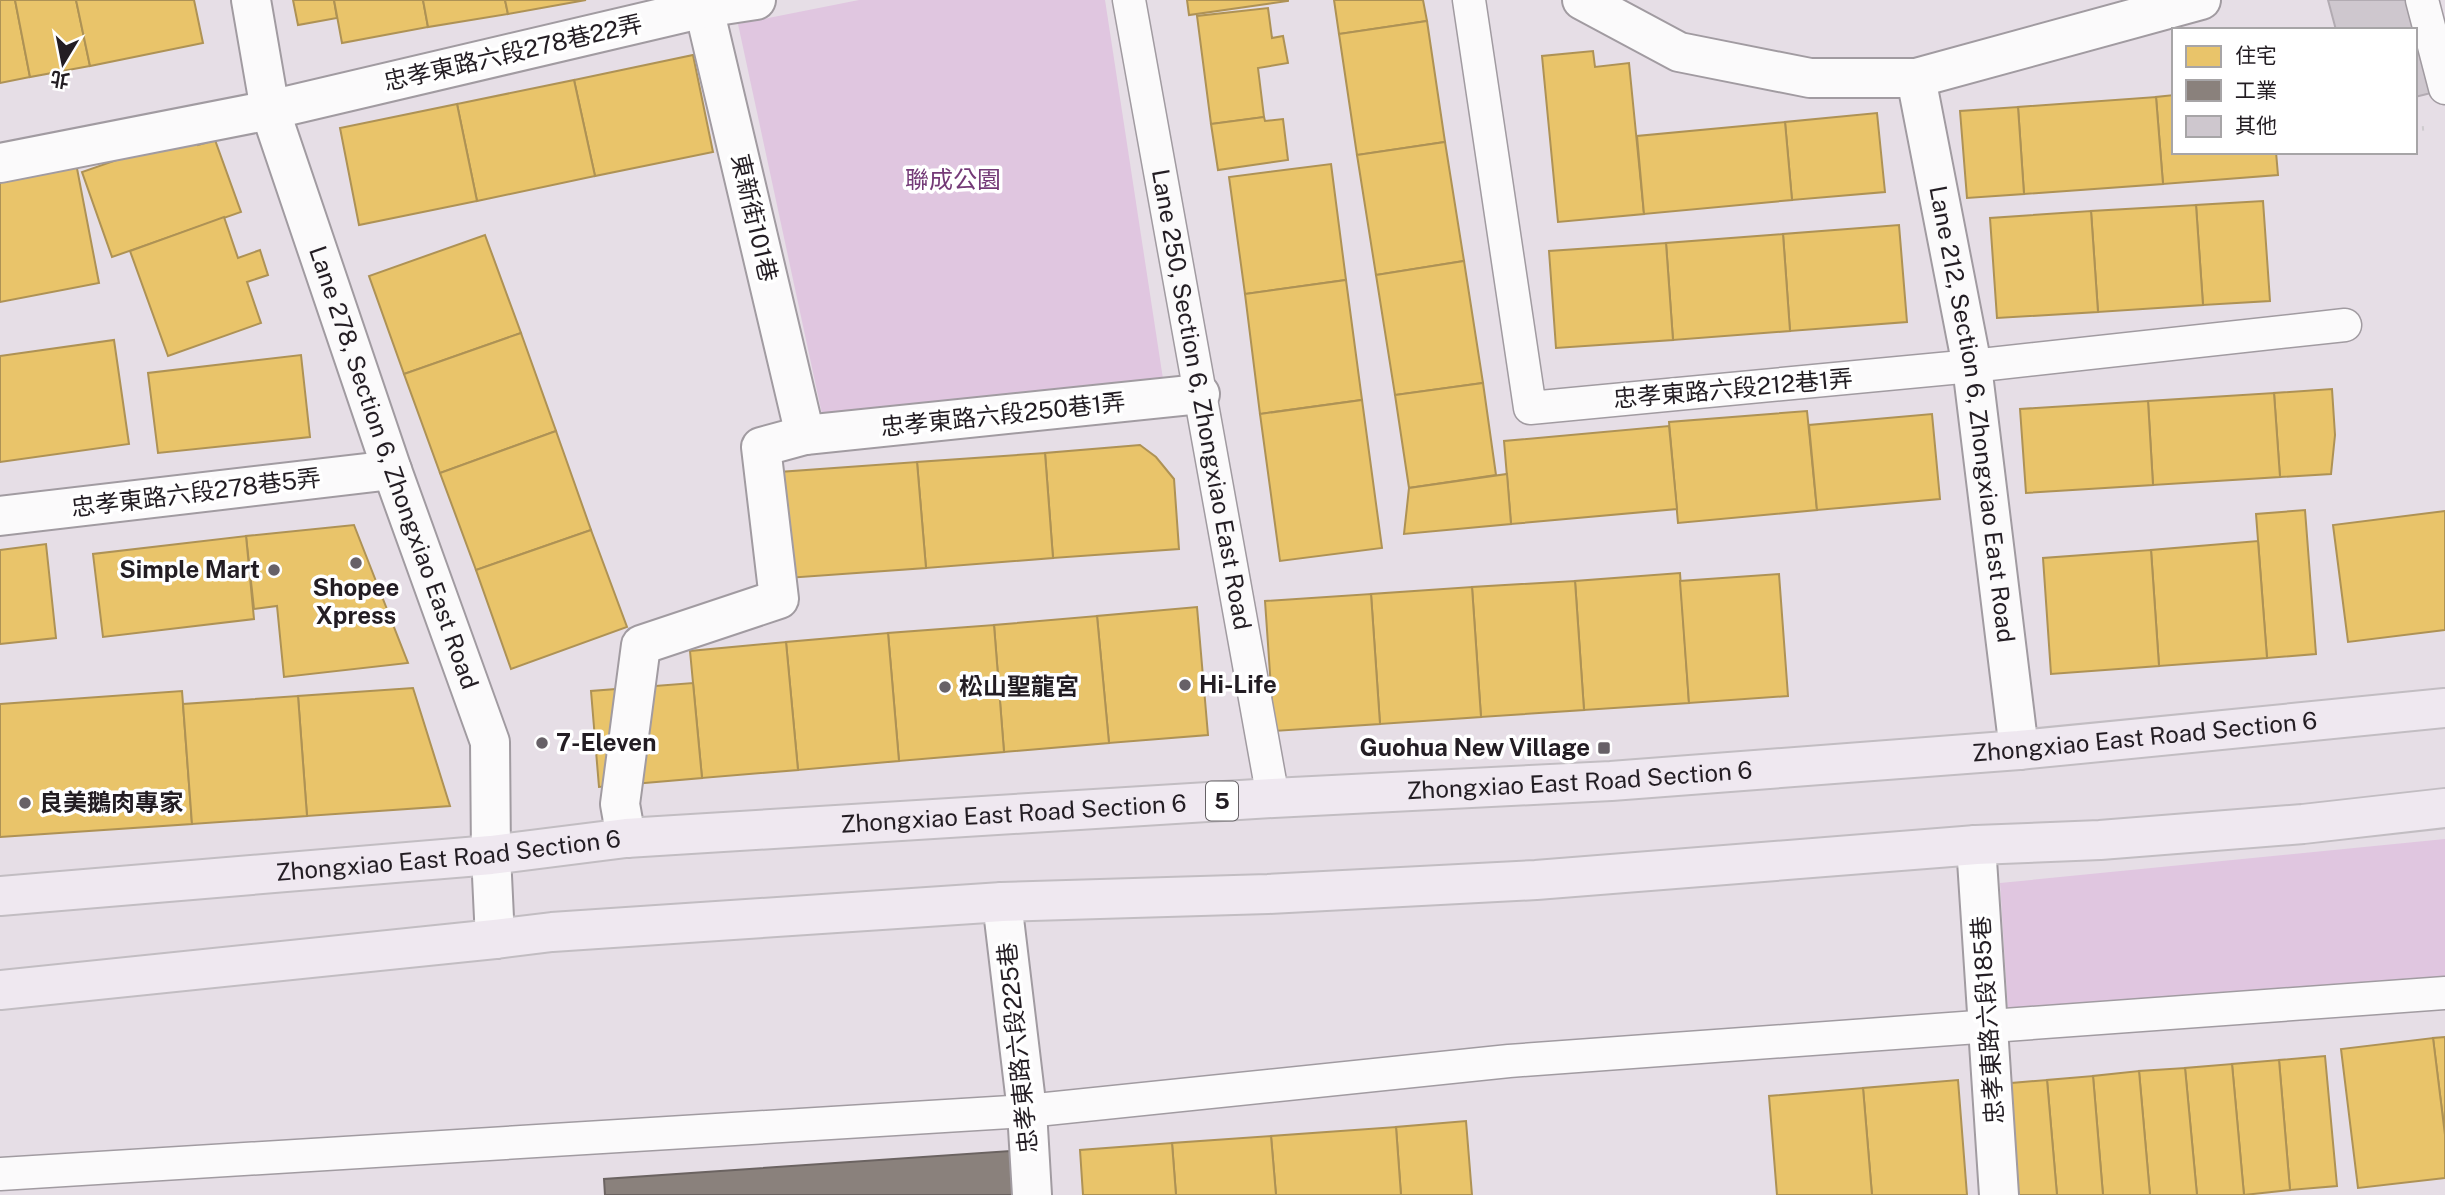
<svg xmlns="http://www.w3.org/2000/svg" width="2445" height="1195" font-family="'Public Sans','Noto Sans TC',sans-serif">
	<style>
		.green { fill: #e0c6e0 }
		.homes { fill: #e9c46a; stroke: #ae9255; stroke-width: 2 }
		.industry { fill: #8a817c; stroke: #6b6361; stroke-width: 2 }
		.building { fill: #cec7ce; stroke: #b2abb2; stroke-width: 2 }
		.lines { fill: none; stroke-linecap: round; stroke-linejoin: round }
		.lane-casing { stroke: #a19ba1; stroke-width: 35 }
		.street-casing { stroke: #a19ba1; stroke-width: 42 }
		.primary-casing { stroke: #c2bdc2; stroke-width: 42 }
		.path { stroke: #cecbce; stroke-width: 4.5; stroke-dasharray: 2 5; stroke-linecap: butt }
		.lane { stroke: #fbfafb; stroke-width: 32 }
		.street { stroke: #fbfafb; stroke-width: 38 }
		.primary { stroke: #efe8f0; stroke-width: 38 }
		.poi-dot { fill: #676167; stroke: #fff; stroke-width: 2.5 }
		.labels { text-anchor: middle; stroke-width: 7; stroke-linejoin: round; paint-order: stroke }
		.shield { fill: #fff; stroke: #656165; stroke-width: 2 }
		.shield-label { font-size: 23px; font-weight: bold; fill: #231d23 }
		.street-label { font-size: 24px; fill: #231d23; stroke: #fff }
		.park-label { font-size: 24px; fill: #743a77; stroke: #fff }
		.poi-label { font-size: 24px; font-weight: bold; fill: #231d23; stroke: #fff; text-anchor: start }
	</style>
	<rect width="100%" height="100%" fill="#e6dee6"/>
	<g class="green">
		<path d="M859 0H1105L1163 379 822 414 738 24Z"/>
		<path d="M2445 839V981L2009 1026 2000 883Z"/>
	</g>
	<g class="homes">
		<path d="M0 0H15L30 77 0 83Z"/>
		<path d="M15 0H76L90 66 30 77Z"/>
		<path d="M76 0H194L203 43 90 66Z"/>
		<path d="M293 0H334L337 18 298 25Z"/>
		<path d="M334 0H423L428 27 342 43Z"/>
		<path d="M423 0H505L508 14 428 27Z"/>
		<path d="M505 0H586L508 14Z"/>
		<path d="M1187 0H1288V1L1189 15Z"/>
		<path d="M1334 0H1423L1427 21 1339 34Z"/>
		<path d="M1268 8 1272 38 1283 36 1288 63 1258 68 1264 117 1211 124 1197 16Z"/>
		<path d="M1427 21 1445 142 1357 155 1339 34Z"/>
		<path d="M1593 51 1595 67 1629 63 1644 214 1558 222 1542 56Z"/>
		<path d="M693 55 713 152 595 176 574 80Z"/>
		<path d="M574 80 595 176 477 201 457 104Z"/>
		<path d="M2174 95V152H2276L2278 175 2163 184 2156 97Z"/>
		<path d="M2156 97 2163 184 2024 194 2018 107Z"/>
		<path d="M457 104 477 201 359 225 340 128Z"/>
		<path d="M2018 107 2024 194 1967 198 1960 111Z"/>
		<path d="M1877 113 1885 192 1792 200 1785 122Z"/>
		<path d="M1264 117 1265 121 1283 119 1288 160 1218 170 1211 124Z"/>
		<path d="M1785 122 1792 200 1644 214 1637 136Z"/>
		<path d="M194 133 198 145 215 140 241 212 112 257 82 172Z"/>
		<path d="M1445 142 1464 261 1376 275 1357 155Z"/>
		<path d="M75 158 99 283 0 302V173Z"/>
		<path d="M1331 164 1346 280 1245 294 1229 177Z"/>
		<path d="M2263 201 2270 301 2203 305 2196 205Z"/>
		<path d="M2196 205 2203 305 2098 312 2091 211Z"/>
		<path d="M2091 211 2098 312 1997 318 1990 218Z"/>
		<path d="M224 217 238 258 260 250 268 275 247 282 261 323 168 356 130 251Z"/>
		<path d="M1899 225 1907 322 1790 331 1783 234Z"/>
		<path d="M1783 234 1790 331 1673 340 1666 243Z"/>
		<path d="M485 235 521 333 404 374 369 276Z"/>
		<path d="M1666 243 1673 340 1556 348 1549 251Z"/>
		<path d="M1464 261 1483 383 1395 395 1376 275Z"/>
		<path d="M1346 280 1362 400 1260 414 1245 294Z"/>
		<path d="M521 333 556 431 440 473 404 374Z"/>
		<path d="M114 340 129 444 0 462V356Z"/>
		<path d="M301 355 310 437 158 453 148 373Z"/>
		<path d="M1483 383 1496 475 1409 488 1395 395Z"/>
		<path d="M2332 389 2335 435 2331 474 2280 477 2274 393Z"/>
		<path d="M2274 393 2280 477 2153 485 2148 401Z"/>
		<path d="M1362 400 1382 548 1280 561 1260 414Z"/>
		<path d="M2148 401 2153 485 2026 493 2020 409Z"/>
		<path d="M1807 411 1817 510 1678 523 1669 422Z"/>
		<path d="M1932 414 1940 499 1817 510 1809 425Z"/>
		<path d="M1669 426 1677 509 1511 524 1504 441Z"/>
		<path d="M556 431 591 530 476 570 440 473Z"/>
		<path d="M1140 445 1156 457 1174 479 1179 549 1053 558 1045 453Z"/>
		<path d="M1045 453 1053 558 926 568 917 462Z"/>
		<path d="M917 462 926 568 787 578 779 472Z"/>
		<path d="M1507 474 1511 524 1404 534 1409 488Z"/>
		<path d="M2305 510 2316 654 2267 658 2256 514Z"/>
		<path d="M2445 511V630L2348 642 2333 525Z"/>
		<path d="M354 525 408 663 284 677 277 606 254 609 246 536Z"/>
		<path d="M591 530 627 627 511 669 476 570Z"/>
		<path d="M246 536 254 619 103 637 93 554Z"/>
		<path d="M2258 541 2267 658 2159 666 2151 550Z"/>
		<path d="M46 544 56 638 0 644V550Z"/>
		<path d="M2151 550 2159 666 2051 674 2043 558Z"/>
		<path d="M1680 573 1689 703 1584 710 1575 581Z"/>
		<path d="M1779 574 1788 696 1689 703 1680 581Z"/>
		<path d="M1575 581 1584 710 1481 717 1472 587Z"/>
		<path d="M1472 587 1481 717 1380 724 1371 594Z"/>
		<path d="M1371 594 1380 724 1274 731 1265 601Z"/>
		<path d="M1197 607 1208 735 1109 743 1097 616Z"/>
		<path d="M1097 616 1109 743 1004 752 994 625Z"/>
		<path d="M994 625 1004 752 899 761 888 633Z"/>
		<path d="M888 633 899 761 798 770 786 642Z"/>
		<path d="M786 642 798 770 702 778 690 651Z"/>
		<path d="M693 683 702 778 599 787 591 691Z"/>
		<path d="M413 688 450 806 307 816 298 696Z"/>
		<path d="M182 691 192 824 0 837V704Z"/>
		<path d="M298 696 307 816 192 824 183 704Z"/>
		<path d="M2445 1037V1135L2433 1038Z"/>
		<path d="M2433 1038 2445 1135V1178L2358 1188 2341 1049Z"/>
		<path d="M2325 1056 2337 1186 2290 1190 2279 1060Z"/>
		<path d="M2279 1060 2290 1190 2244 1195 2232 1064Z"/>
		<path d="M2232 1064 2244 1195H2197L2185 1068Z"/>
		<path d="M2185 1068 2197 1195H2150L2139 1071Z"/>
		<path d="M2139 1071 2150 1195H2103L2093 1076Z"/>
		<path d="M2093 1076 2103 1195H2057L2047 1080Z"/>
		<path d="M1958 1080 1967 1195H1872L1863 1088Z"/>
		<path d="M2047 1080 2057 1195H2010L2000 1084Z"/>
		<path d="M1863 1088 1872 1195H1777L1769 1096Z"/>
		<path d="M1466 1121 1472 1195H1401L1396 1127Z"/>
		<path d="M1396 1127 1401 1195H1276L1271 1136Z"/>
		<path d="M1271 1136 1276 1195H1176L1172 1143Z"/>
		<path d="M1172 1143 1176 1195H1083L1080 1150Z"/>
	</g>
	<path class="industry" d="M1010 1151 1013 1195H605L604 1179Z"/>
	<path class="building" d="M2328 0H2410L2435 92 2415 97V30H2336Z"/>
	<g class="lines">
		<g class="lane-casing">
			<g id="lane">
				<path id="s1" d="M1129 0 1273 798"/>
				<path d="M1469 0 1530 408 1972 366 2345 325"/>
				<path d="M2422 0 2445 88"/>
				<path d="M0 1174 1027 1111 1509 1061 2445 993"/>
			</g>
		</g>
		<g class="street-casing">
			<g id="street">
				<path id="s2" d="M251 0 270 110 392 470 490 742 491 855 495 939"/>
				<path d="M702 0 805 435"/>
				<path d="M1582 0 1679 52 1810 78H1916L2201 0"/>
				<path id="s3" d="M1916 78 1972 366 2019 750"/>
				<path d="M0 163 270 110 704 8 756 0"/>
				<path d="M0 516 392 470"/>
				<path d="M626 838 620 804 641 645 779 599 761 447 805 435 1200 394"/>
				<path d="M1976 845 1999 1195"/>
				<path d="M1002 902 1027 1111 1032 1195"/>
			</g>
		</g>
		<g class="primary-casing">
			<g id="primary">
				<path id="s4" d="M0 896 491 855 626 838 1273 798 1611 781 2019 750 2445 708"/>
				<path d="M0 990 495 939 552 932 1002 902 1268 894 1536 880 1976 845 2100 840 2303 824 2445 808"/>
			</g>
		</g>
		<path class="path" d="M2415 129 2427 128"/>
		<use href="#lane" class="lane"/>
		<use href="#street" class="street"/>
		<use href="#primary" class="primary"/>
	</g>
	<g class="poi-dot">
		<circle cx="356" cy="563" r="7"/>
		<circle cx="274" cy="570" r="7"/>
		<circle cx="1185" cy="685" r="7"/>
		<circle cx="945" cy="687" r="7"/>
		<circle cx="542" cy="743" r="7"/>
		<rect x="1597" y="741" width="14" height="14" rx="3.5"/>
		<circle cx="25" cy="803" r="7"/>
	</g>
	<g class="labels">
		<rect class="shield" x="1206" y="781.5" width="32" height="39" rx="5"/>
		<g class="shield-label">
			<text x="1222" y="809">5</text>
		</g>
		<g class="street-label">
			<text transform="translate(513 53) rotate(-13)" y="8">忠孝東路六段278巷22弄</text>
			<text transform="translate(754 218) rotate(77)" y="8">東新街101巷</text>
			<text transform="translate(1733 389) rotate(-5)" y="8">忠孝東路六段212巷1弄</text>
			<text dy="8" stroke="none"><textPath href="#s1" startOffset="406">Lane 250, Section 6, Zhongxiao East Road</textPath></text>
			<text dy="8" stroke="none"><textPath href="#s3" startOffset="341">Lane 212, Section 6, Zhongxiao East Road</textPath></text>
			<text transform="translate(1003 415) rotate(-6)" y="8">忠孝東路六段250巷1弄</text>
			<text dy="8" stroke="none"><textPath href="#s2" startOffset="490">Lane 278, Section 6, Zhongxiao East Road</textPath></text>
			<text transform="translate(196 493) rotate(-7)" y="8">忠孝東路六段278巷5弄</text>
			<text dy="8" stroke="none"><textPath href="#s4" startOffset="2151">Zhongxiao East Road Section 6</textPath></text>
			<text dy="8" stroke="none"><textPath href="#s4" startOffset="1584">Zhongxiao East Road Section 6</textPath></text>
			<text dy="8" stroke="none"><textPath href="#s4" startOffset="1017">Zhongxiao East Road Section 6</textPath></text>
			<text dy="8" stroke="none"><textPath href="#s4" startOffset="450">Zhongxiao East Road Section 6</textPath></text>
			<text transform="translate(1988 1020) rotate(-94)" y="8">忠孝東路六段185巷</text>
			<text transform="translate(1018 1048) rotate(-96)" y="8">忠孝東路六段225巷</text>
		</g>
		<g class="park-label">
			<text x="953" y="188">聯成公園</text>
		</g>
		<g class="poi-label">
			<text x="260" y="578" text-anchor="end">Simple Mart</text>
			<text x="356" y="596" text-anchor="middle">Shopee<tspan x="356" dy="28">Xpress</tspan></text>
			<text x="1199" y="693">Hi-Life</text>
			<text x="959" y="695">松山聖龍宮</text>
			<text x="556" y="751">7-Eleven</text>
			<text x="1590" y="756" text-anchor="end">Guohua New Village</text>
			<text x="39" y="811">良美鵝肉專家</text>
		</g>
	</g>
	<rect x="2172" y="28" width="245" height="126" fill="#ffffff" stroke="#a7a5a7" stroke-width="2"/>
	<rect x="2186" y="46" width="35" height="21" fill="#e9c46a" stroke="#a7a5a7" stroke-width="2"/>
	<text x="2235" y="63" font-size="21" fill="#231d23">住宅</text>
	<rect x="2186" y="80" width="35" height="21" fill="#8a817c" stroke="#a7a5a7" stroke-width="2"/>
	<text x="2235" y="98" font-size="21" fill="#231d23">工業</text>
	<rect x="2186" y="116" width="35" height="21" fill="#cec7ce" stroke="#a7a5a7" stroke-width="2"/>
	<text x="2235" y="133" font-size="21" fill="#231d23">其他</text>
	<g transform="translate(63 63) rotate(190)" stroke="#ffffff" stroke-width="5" paint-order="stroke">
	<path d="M0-5L12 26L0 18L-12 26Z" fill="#231d23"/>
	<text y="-10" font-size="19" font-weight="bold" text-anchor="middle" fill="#231d23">北</text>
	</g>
</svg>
